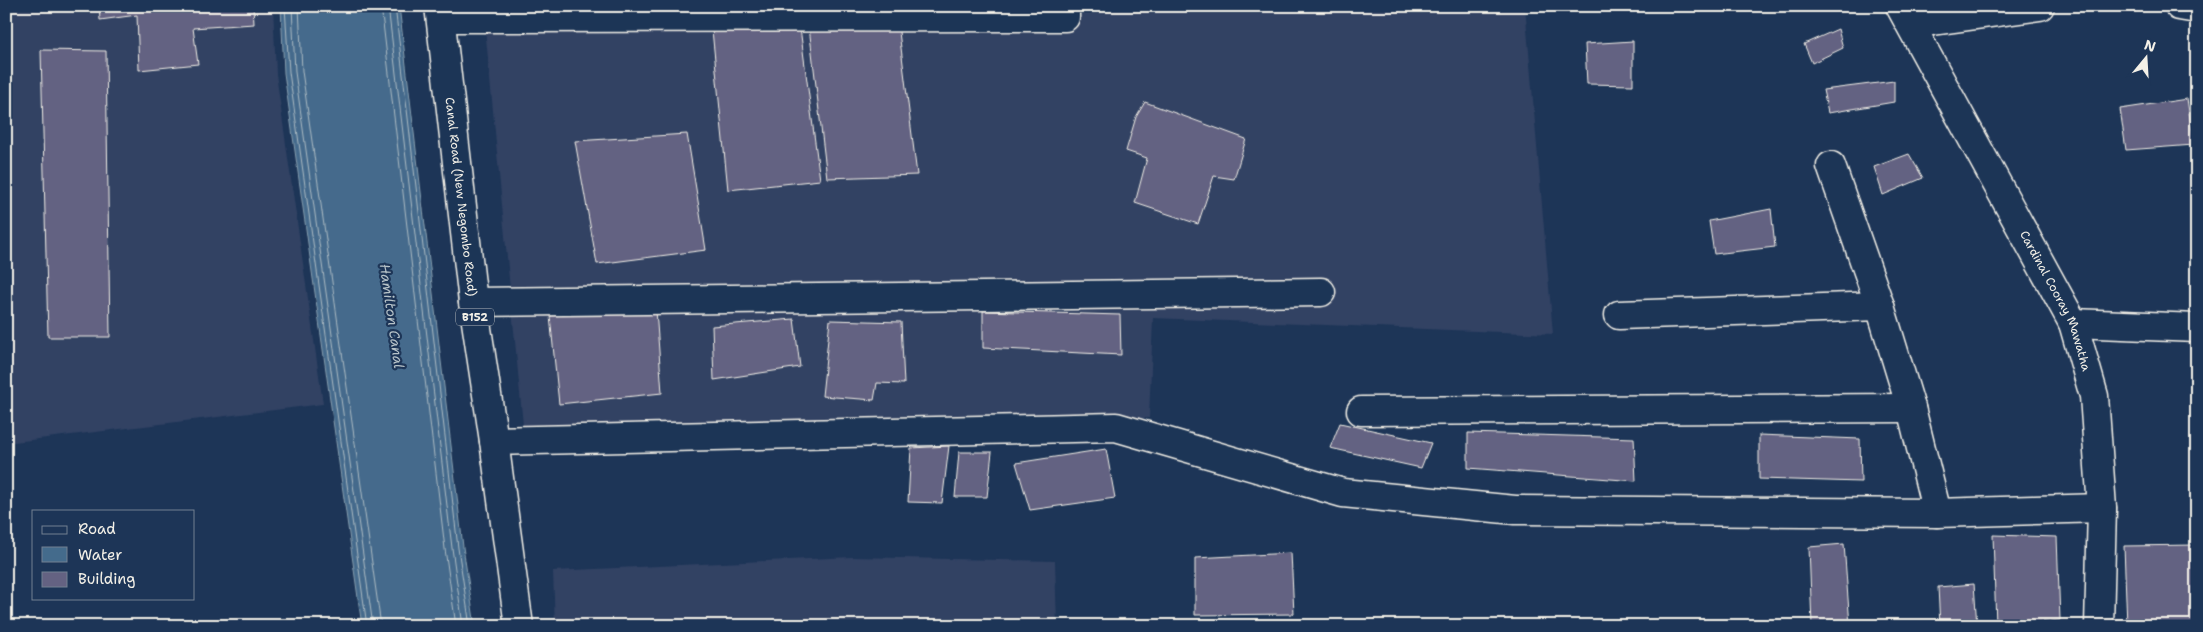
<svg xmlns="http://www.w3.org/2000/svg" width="2203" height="632" font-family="'Shantell Sans',sans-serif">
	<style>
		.built { fill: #324264 }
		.water { fill: #446b8c; stroke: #8aa1b1 }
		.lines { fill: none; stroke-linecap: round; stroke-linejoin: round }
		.shore { stroke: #aebbc3; stroke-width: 1 }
		.building { fill: #646282; stroke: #f4f1e8 }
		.minor-casing { stroke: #f4f1e8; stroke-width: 31 }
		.major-casing { stroke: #f4f1e8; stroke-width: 31 }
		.minor { stroke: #1d3557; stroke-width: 28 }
		.major { stroke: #1d3557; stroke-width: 28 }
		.labels { text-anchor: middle; stroke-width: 4.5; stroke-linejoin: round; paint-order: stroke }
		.shield { fill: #1d3557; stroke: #b4b9bc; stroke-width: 1 }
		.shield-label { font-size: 11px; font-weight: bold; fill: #f4f1e8 }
		.street-label { font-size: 12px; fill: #f4f1e8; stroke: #1d3557 }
		.water-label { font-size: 14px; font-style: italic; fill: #b6c2c8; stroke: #1d3557 }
	</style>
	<rect width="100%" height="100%" fill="#1d3557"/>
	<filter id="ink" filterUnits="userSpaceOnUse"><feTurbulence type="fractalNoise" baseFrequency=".02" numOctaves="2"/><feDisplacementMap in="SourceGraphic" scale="10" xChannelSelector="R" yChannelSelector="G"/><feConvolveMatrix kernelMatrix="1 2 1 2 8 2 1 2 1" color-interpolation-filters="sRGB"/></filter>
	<g filter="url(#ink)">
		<g class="built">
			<path d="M6 6H273L276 74 323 404 6 443Z"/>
			<path d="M483 6H1525L1553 334 1153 318 1149 418 523 425Z"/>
			<path d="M852 557 1055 561 1057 626H555L553 571Z"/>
		</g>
		<path class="water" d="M281 6H399L463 547 475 626H362L284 73Z"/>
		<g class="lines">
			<g class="shore">
				<path d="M285 6 289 72 367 626"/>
				<path d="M292 6 295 72 373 626"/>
				<path d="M299 6 302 71 381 626"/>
				<path d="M381 6 445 549 456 626"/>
				<path d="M388 6 452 548 463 626"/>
				<path d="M395 6 458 548 470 626"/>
			</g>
		</g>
		<g class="building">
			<path d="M99 6H253L254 24 193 28 198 64 139 70 137 15 100 20Z"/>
			<path d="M898 24 917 175 827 178 809 27Z"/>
			<path d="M800 28 820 180 728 190 712 30Z"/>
			<path d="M1838 29 1843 48 1812 63 1804 44Z"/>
			<path d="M1633 41V85L1587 84 1585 44Z"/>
			<path d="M41 50 106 51 110 337H48Z"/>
			<path d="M1894 81V102L1828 113 1823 90Z"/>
			<path d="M2187 99 2194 145 2126 150 2120 109Z"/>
			<path d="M1145 102 1246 139 1234 179 1214 176 1198 224 1135 203 1147 158 1126 151 1136 117Z"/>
			<path d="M687 134 706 250 597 264 575 141Z"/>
			<path d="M1909 154 1923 178 1883 195 1874 167Z"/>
			<path d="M1771 209 1775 247 1714 254 1709 221Z"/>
			<path d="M656 310 662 393 559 404 550 316Z"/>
			<path d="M983 311 1120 315 1121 355 983 348Z"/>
			<path d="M794 319 800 367 714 380 712 326Z"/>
			<path d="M830 320 901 322 904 384 877 383 874 400 822 396Z"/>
			<path d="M1340 423 1431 443 1421 468 1330 448Z"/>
			<path d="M1468 433 1634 438 1636 481 1468 468Z"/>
			<path d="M1759 435 1860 439 1861 482 1759 479Z"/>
			<path d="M949 446 942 503 908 502 911 448Z"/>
			<path d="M1106 449 1115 498 1030 510 1016 463Z"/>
			<path d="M959 452H992L987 497H955Z"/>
			<path d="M1993 535 2057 537 2060 620 1996 626Z"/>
			<path d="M1844 544 1850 626H1812L1809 547Z"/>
			<path d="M2197 545V626H2127L2124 546Z"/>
			<path d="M1291 553 1294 614 1195 615V558Z"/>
			<path d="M1974 584 1977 626H1940L1938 587Z"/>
		</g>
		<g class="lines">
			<g class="minor-casing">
				<g id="minor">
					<path id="s1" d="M1900 6 2073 323 2094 396 2102 508 2099 626"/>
					<path d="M2179 6 2197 9"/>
					<path d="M441 18 1065 17V6"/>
					<path d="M1911 24 2040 6"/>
					<path d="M1831 166 1880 306 1911 408 1937 513"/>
					<path d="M473 302 1321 292"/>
					<path d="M1619 315 1880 306"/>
					<path d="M2073 323 2197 328"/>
					<path d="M1361 411 1911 408"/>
					<path d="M494 441 1116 427 1343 493 1515 510 1937 513 2102 508"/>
				</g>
			</g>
			<g class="major-casing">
				<g id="major">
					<path id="s2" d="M439 6 473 302 494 441 519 626"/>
				</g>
			</g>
			<use href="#minor" class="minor"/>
			<use href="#major" class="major"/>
		</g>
	</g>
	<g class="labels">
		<rect class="shield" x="456" y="308.5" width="38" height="17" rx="4"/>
		<g class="shield-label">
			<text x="475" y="321">B152</text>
		</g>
		<g class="street-label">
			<text dy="4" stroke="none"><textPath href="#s2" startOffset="192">Canal Road (New Negombo Road)</textPath></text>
			<text dy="4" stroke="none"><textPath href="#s1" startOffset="334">Cardinal Cooray Mawatha</textPath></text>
		</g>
		<g class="water-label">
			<text transform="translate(392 316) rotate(82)" y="5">Hamilton Canal</text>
		</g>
	</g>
	<rect width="2203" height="632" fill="none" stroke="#1d3557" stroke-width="25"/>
	<rect x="12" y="12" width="2178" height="607" fill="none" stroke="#f4f1e8" stroke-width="2" filter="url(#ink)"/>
	<rect x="32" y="510" width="162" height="90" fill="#1d3557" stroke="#738091"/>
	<rect x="42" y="526" width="25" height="8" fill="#1d3557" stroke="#738091"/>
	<text x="78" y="534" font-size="15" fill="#f4f1e8">Road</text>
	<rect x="42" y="547" width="25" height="15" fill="#446b8c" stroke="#738091"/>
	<text x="78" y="560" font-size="15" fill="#f4f1e8">Water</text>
	<rect x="42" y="572" width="25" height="15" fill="#646282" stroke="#738091"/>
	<text x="78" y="584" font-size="15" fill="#f4f1e8">Building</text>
	<g transform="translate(2146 58) rotate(18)" stroke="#1d3557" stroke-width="4" paint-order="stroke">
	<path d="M0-4L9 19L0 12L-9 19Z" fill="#f4f1e8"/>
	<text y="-8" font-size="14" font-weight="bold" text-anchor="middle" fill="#f4f1e8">N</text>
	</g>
</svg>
